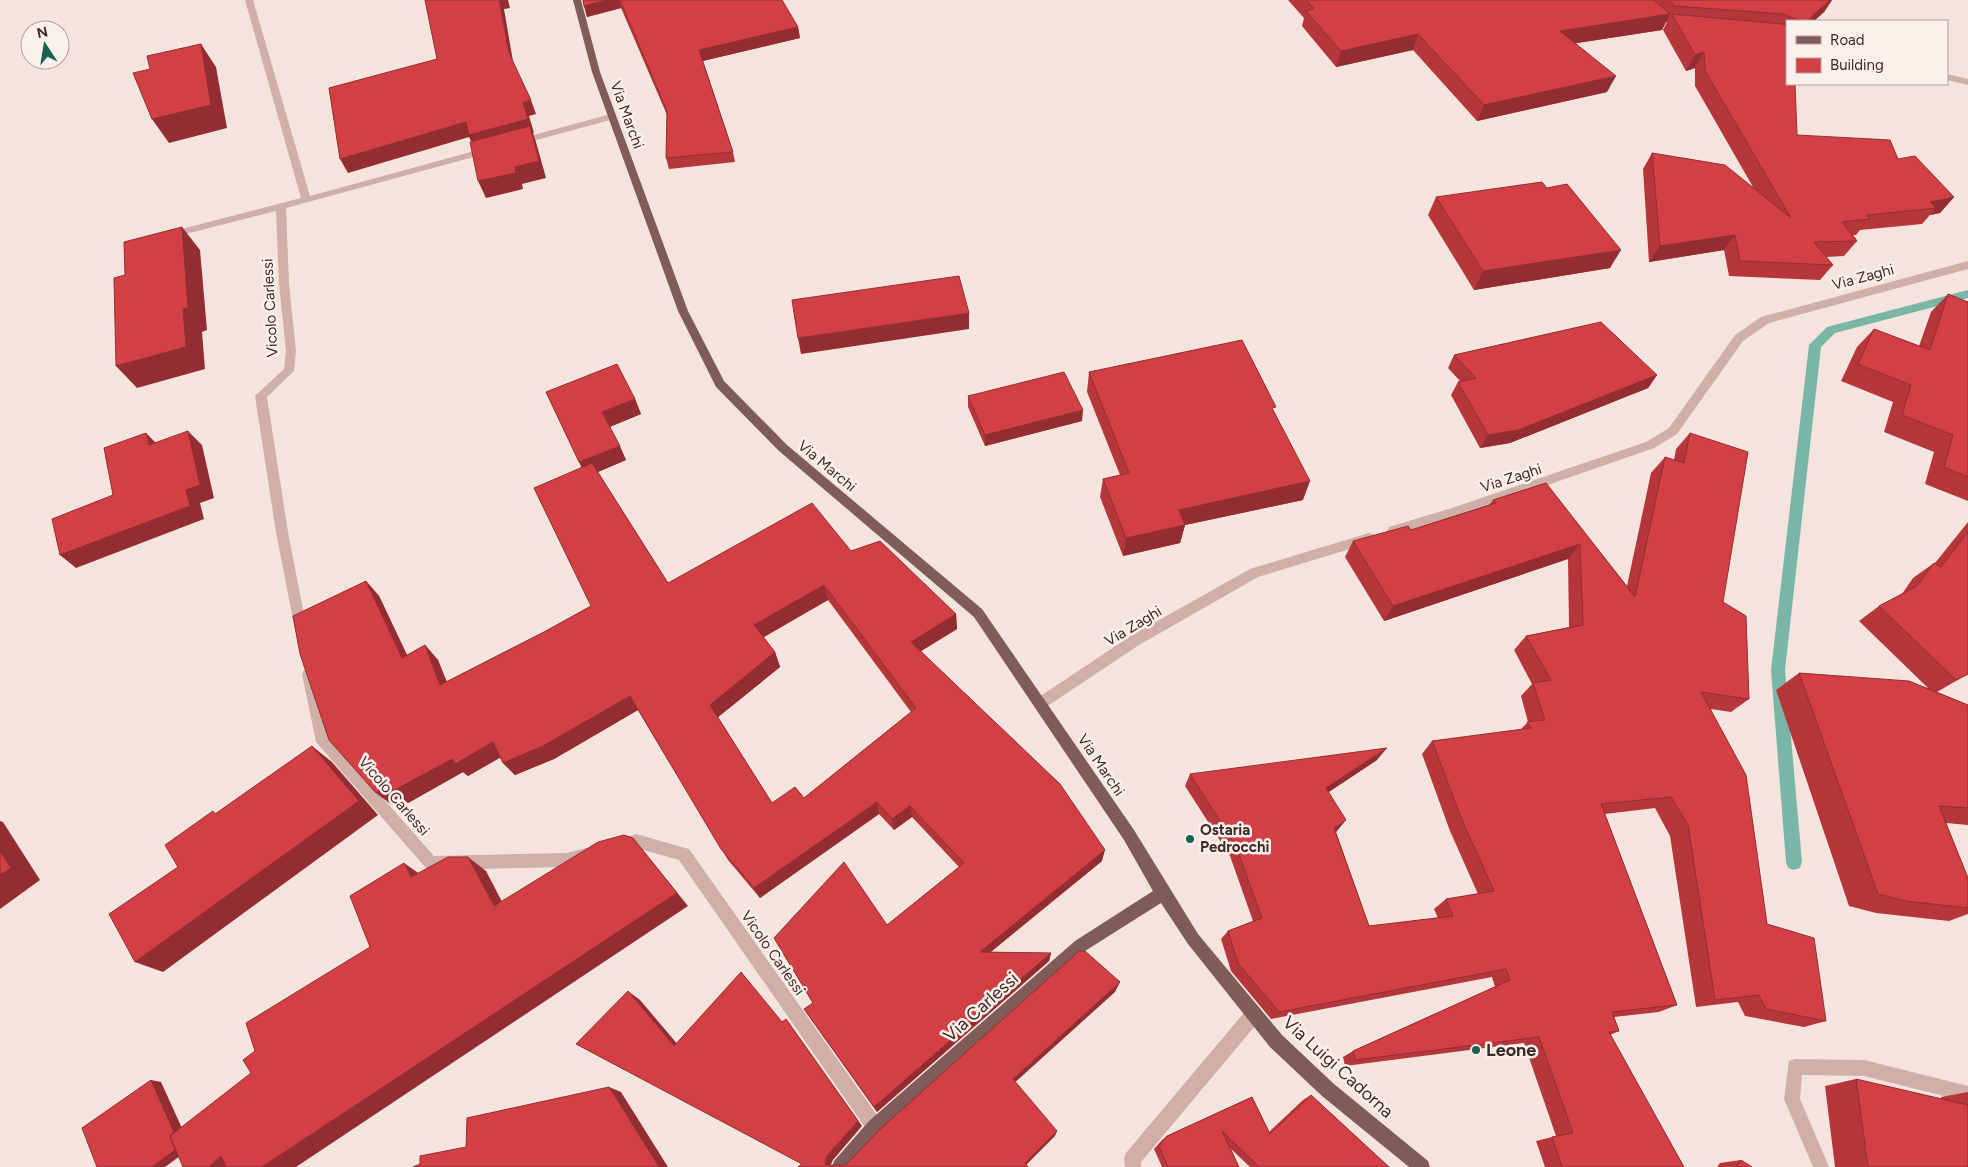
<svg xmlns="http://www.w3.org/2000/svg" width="1968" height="1167" font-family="Figtree,sans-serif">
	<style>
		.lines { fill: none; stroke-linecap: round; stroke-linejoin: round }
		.stream { fill: #7ab6a7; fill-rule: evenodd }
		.minor { fill: #cfafa8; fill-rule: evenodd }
		.major { fill: #7f5b59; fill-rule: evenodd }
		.wall { fill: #b5373c; fill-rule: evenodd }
		.shaded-wall { fill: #932d31 }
		.building { fill: #d24046; stroke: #932d31; fill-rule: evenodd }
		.poi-dot { fill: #196252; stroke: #fcf0ec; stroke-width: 2 }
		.labels { text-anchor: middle; stroke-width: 5; stroke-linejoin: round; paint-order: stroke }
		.street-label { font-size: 15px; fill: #3c2a29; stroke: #fcf0ec }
		.poi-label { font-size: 15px; font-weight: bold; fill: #3c2a29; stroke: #fcf0ec; text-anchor: start }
		.near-street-label { font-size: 18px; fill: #3c2a29; stroke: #fcf0ec }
		.near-poi-label { font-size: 18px; font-weight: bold; fill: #3c2a29; stroke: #fcf0ec; text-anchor: start }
	</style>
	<rect width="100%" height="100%" fill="#f5e4de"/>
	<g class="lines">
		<path class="stream" d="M1968 290V298L1835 333 1821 347 1785 670 1802 862 1800 868 1794 870 1788 868 1786 862 1771 670 1809 345 1827 327Z"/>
		<g class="minor">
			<path d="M245 0H253L310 196 489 147 494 150 492 152 286 208 289 284 296 351 294 371 267 397 288 532 307 630 306 634 301 636 296 634 295 630 276 532 255 396 284 369 286 351 279 284 276 211 170 238 165 235 170 232 301 198Z"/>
			<path d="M1947 74 1968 79V85L1947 80Z"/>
			<path d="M611 114 614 115V119L518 145 513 142 515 140Z"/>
			<path d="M1968 261V269L1769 323 1743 341 1677 434 1654 448 1456 517 1393 536 1389 535 1387 531 1389 527 1455 507 1646 442 1669 428 1735 335 1761 317Z"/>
			<path d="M1369 533 1373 534 1375 538 1373 542 1258 577 1139 645 1046 707 1041 709 1036 707 1034 703 1036 699 1129 637 1250 569Z"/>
			<path d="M309 668 314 670 316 674 327 735 434 856 566 853 586 848 591 850 593 855 591 860 566 867 431 870 426 868 316 742 302 674 304 670Z"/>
			<path d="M636 834 689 849 881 1121 883 1127 881 1133 875 1135 869 1133 679 860 636 848 620 853 615 851 613 846 615 841Z"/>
			<path d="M1254 1006 1260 1008 1262 1014 1260 1020 1141 1162V1167H1125L1124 1159 1126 1153 1248 1008Z"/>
			<path d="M1795 1059 1864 1060 1968 1086V1102L1864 1076 1802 1075 1800 1099 1829 1167H1813L1784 1099 1789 1061Z"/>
		</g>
		<path class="major" d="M573 0H581L600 72 688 311 724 381 787 445 982 609 1134 830 1198 934 1282 1035 1334 1084 1428 1161 1430 1167H1409L1322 1096 1270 1047 1188 944 1161 903 1085 951 881 1133 851 1167H832L834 1161 869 1121 1075 941 1153 891 1124 840 974 617 779 451 716 387 678 311 592 72Z"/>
	</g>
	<g class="wall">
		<path d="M583 0H782L798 27 800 38 703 61 733 152 735 162 669 169 666 158 667 115 621 8 587 17Z"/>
		<path d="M1288 0H1832L1824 12 1814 21H1787V84L1797 135 1898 159 1954 197 1940 213 1930 215 1922 224 1860 230 1856 235H1853L1857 241 1844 256 1826 257 1833 265 1820 280 1729 276 1724 250 1649 262 1643 169 1652 153 1753 187 1695 86V68L1686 71 1663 30 1667 22H1666L1662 30 1575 43 1607 92 1477 121 1413 50 1336 67 1302 26 1304 18Z"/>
		<path d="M1436 197 1610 268 1474 290 1428 215Z"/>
		<path d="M1948 294 1968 302V501L1925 484 1934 452 1884 432 1893 402 1841 381 1857 347 1874 329 1919 346 1931 312Z"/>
		<path d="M1454 355 1657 375 1648 388 1510 443 1480 448 1451 395 1458 382 1460 381 1448 368Z"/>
		<path d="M1089 372 1275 413 1303 500 1185 525 1180 543 1123 556 1100 497 1103 479 1120 475 1087 392Z"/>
		<path d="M546 392 635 399 641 414 610 427 626 460 598 472 668 583 851 551 956 614 957 629 921 651 1102 861 991 952 1051 953 1049 961 877 1112 804 1009 813 1003 887 925 959 867 912 817 894 830 879 814 760 898 728 860 638 710 554 759 515 775 503 763 500 757 468 776 463 772 408 803 402 798 392 805 366 581 379 596 407 655 425 645 438 660 447 682 544 632 591 606 582 467ZM828 600 911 712 804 798 772 803 718 717 780 667 775 652 763 637Z"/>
		<path d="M968 396 1082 421 985 446 968 407Z"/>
		<path d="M1690 433 1723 602 1749 699 1731 712 1711 709 1767 924 1826 1021 1804 1027 1745 1016 1738 1002 1696 1007 1670 836 1655 808 1605 814 1677 1005 1659 1012 1614 1017 1619 1031 1610 1035 1684 1167H1545L1536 1141 1556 1136 1524 1043 1345 1066 1343 1057 1353 1051 1495 987 1492 977 1271 1019 1231 971 1221 939 1228 931 1253 921 1230 856 1185 786 1190 774 1377 760 1328 792 1337 831 1336 832 1369 926 1438 918 1434 909 1446 899 1478 894 1450 831 1422 754 1432 741 1520 730 1528 722 1521 696 1532 684 1514 650 1526 636 1569 627 1568 559 1384 621 1345 557 1353 541 1411 530 1489 505 1493 500 1546 483 1627 586 1651 473 1665 457 1674 460 1676 449Z"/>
		<path d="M1968 522V674L1937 692 1968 705V825L1946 823 1968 878V914L1949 921 1876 913 1849 906 1776 690 1799 673 1928 688 1859 621 1879 606 1902 594 1913 578 1934 563H1935Z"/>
		<path d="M1856 1079 1941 1099V1097L1968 1092V1167H1835L1825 1086Z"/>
		<path d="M1311 1095 1389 1167H1250L1230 1148 1239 1167H1162L1154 1149 1162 1140 1167 1136 1252 1097 1269 1132 1303 1100Z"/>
		<path d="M1741 1160 1752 1167H1717L1720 1163Z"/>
	</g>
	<g class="shaded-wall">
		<path d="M499 0H508L510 8 504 9 514 67 509 53Z"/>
		<path d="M607 0H619L621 8 587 17 584 6Z"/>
		<path d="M1830 0H1832L1824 12 1814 21H1807Z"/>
		<path d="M1670 14 1662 30 1552 47 1560 31Z"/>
		<path d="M798 27 800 38 702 61 699 50Z"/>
		<path d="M1418 34 1413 50 1336 67 1341 51Z"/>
		<path d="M201 44 216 67 227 128 169 143 152 119Z"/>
		<path d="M1704 52 1695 68 1686 71 1695 55Z"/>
		<path d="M1616 76 1607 92 1477 121 1484 105Z"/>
		<path d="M531 100 536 114 529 116 534 133H533L536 142 546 178 522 184 523 189 486 198 478 181 475 149 469 137 348 173 340 159Z"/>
		<path d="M1954 197 1940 213 1930 215 1936 208 1930 202Z"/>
		<path d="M182 227 200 250 207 330 202 332 205 369 137 388 116 366 183 309Z"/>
		<path d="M1735 235 1724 250 1649 262 1660 246Z"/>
		<path d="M1621 250 1610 268 1474 290 1483 271Z"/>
		<path d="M969 313V329L801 354 798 338Z"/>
		<path d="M1657 375 1648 388 1510 443 1480 448 1488 435Z"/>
		<path d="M635 399 641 414 609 427 602 412Z"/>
		<path d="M1083 410 1082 421 985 446V435Z"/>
		<path d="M188 431 202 445 214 498 200 503 204 519 76 568 60 555Z"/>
		<path d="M146 433 160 447 149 445Z"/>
		<path d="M620 446 626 460 586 477 579 462Z"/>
		<path d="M1310 481 1303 500 1185 525 1180 543 1123 556 1126 538 1179 510Z"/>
		<path d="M1580 544 1568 559 1384 621 1393 606Z"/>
		<path d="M366 581 379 596 415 672 402 658Z"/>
		<path d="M824 585 828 600 759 640 754 625Z"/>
		<path d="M956 614 957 629 913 656 911 642Z"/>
		<path d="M425 645 438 660 453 699 440 685Z"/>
		<path d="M775 652 780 667 717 718 710 705Z"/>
		<path d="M630 696 638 710 554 759 515 775 503 763Z"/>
		<path d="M493 742 505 755 468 776 463 772 408 803 402 798 392 805 376 793 390 783Z"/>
		<path d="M312 746 332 762 378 815 163 972 135 962Z"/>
		<path d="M1387 748 1377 760 1317 800 1326 788Z"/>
		<path d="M877 802 879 814 760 898 754 888Z"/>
		<path d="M910 806 912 817 894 830 892 819Z"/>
		<path d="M1346 820 1337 831 1326 838 1334 828Z"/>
		<path d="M0 821 3 822 40 880 0 909Z"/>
		<path d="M633 838 688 906 296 1167H262Z"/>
		<path d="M1105 850 1102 861 980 960V952Z"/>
		<path d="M468 857 486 871 511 919 494 906Z"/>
		<path d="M404 863 424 877H411Z"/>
		<path d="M1051 953 1049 961 877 1112 874 1107Z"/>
		<path d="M1120 982 1115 992 1012 1085 1013 1079Z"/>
		<path d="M628 991 640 1000 685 1053 674 1046Z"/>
		<path d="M786 1019 862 1126 833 1160 830 1166 826 1165 825 1163Z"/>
		<path d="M151 1080 161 1082 191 1148 165 1167H152Z"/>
		<path d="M609 1087 621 1092 668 1167H659Z"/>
		<path d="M1057 1131 1055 1136 1024 1167 1025 1163Z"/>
		<path d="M221 1156 243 1167H208Z"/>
	</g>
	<g class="building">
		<path d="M425 0H499L509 53 531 100 523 102 528 119 469 135 466 122 340 159 329 88 437 59Z"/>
		<path d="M583 0H607L584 6Z"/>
		<path d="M620 0H782L798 27 699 50 733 152 666 158 667 111Z"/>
		<path d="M1306 0H1654L1670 14 1560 31 1616 76 1484 105 1418 34 1341 51 1306 11 1314 9Z"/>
		<path d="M1668 0H1830L1807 21H1799V20L1783 14 1675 6Z"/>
		<path d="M1672 14 1782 24 1787 25V84H1795L1797 135 1890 140 1898 159 1915 156 1954 197 1930 202 1936 208 1867 215 1870 219 1842 222 1857 241 1814 242 1833 265 1740 261 1735 235 1660 246 1652 153 1725 165 1791 218 1705 71 1704 52 1695 55Z"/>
		<path d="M201 44 211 105 152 119 133 73 150 69 147 56Z"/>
		<path d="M530 126 539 161 515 167 516 173 478 181 470 142Z"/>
		<path d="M1542 182 1547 188 1567 184 1621 250 1483 271 1436 197Z"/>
		<path d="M182 227 188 308 183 309 186 347 116 366 114 278 125 275 124 242Z"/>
		<path d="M959 276 969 313 798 338 792 300Z"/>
		<path d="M1948 294 1968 302V477L1944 467 1953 435 1902 415 1911 385 1858 364 1874 329 1930 350Z"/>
		<path d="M1601 322 1657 375 1518 430 1488 435 1458 382 1476 378 1454 355Z"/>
		<path d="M1242 340 1276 407 1272 408 1310 481 1179 510 1185 525 1126 538 1103 479 1129 473 1089 372Z"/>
		<path d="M617 364 635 399 602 412 620 446 579 462 546 392Z"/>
		<path d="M1064 372 1083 410 985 435 968 396Z"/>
		<path d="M188 431 200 485 186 490 190 506 60 555 52 519 113 495 104 448 146 433 149 445Z"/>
		<path d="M1690 433 1748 452 1723 602 1746 616 1749 699 1701 692 1746 775 1767 924 1814 938 1826 1021 1766 1009 1759 995 1715 1000 1688 825 1671 797 1601 804 1677 1005 1612 1012 1619 1031 1609 1032 1684 1167H1562L1552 1137 1573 1133 1539 1037 1355 1060 1353 1051 1510 980 1506 969 1279 1012 1238 963 1228 931 1262 918 1236 846 1190 774 1387 748 1326 788 1346 820 1334 828 1369 926 1453 916 1446 899 1494 891 1462 820 1432 741 1531 728 1527 722 1545 720 1533 683 1551 680 1526 636 1583 625 1580 544 1393 606 1353 541 1408 526 1411 530 1496 503 1493 500 1546 483 1635 597 1665 457 1684 463Z"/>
		<path d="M592 463 668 583 812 503 851 551 880 541 956 614 911 642 1060 784 1105 850 980 952 1051 953 874 1107 804 1009 813 1003 774 938 844 862 887 925 964 863 910 806 892 819 877 802 754 888 721 849 630 696 543 746 503 763 493 742 455 764 452 759 393 791 390 783 376 793 329 740 300 654 293 616 366 581 402 658 425 645 440 685 544 632 591 606 534 488ZM824 585 916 708 804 798 795 787 772 803 710 705 775 652 754 625Z"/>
		<path d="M1968 532V674L1956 680 1879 606 1917 586 1934 563 1941 567Z"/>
		<path d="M1799 673 1909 681 1968 705V808L1939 806 1968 878V908L1906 901 1878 894Z"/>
		<path d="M312 746 359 801 135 962 109 914 178 867 165 845 213 811 215 814Z"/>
		<path d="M624 835 633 838 677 893 262 1167H226L221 1156 208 1167H183L170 1136 251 1073 243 1060 255 1051 246 1023 370 947 350 896 404 863 411 877 448 857H468L494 906 598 842Z"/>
		<path d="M0 851 11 868 0 875Z"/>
		<path d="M1079 951H1085L1120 982 1013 1079 1057 1131 1025 1163 1028 1167H798L802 1164 576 1044 628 991 674 1046 741 972 782 1022 786 1019 858 1121 827 1156 825 1163 826 1165H846L879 1130Z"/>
		<path d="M1856 1079 1968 1105V1167H1868Z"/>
		<path d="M151 1080 174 1132 170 1136 175 1150 152 1167H97L82 1128Z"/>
		<path d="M609 1087 659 1167H413L420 1164V1156L466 1147 467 1118Z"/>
		<path d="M1311 1095 1389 1167H1259L1222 1131 1239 1167H1168L1159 1146 1167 1136 1252 1097 1270 1134Z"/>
		<path d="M1741 1160 1752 1167H1737Z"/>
	</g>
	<g class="poi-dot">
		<circle cx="1190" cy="839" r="5"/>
		<circle cx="1476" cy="1050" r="5"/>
	</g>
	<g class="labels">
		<g class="street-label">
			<text transform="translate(627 115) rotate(70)" y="5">Via Marchi</text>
			<text transform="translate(1863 277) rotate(-15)" y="5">Via Zaghi</text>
			<text transform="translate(270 308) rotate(-93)" y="5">Vicolo Carlessi</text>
			<text transform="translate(827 466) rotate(40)" y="5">Via Marchi</text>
			<text transform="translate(1511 478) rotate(-18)" y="5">Via Zaghi</text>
			<text transform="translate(1133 626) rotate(-31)" y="5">Via Zaghi</text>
			<text transform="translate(1101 765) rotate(56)" y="5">Via Marchi</text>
			<text transform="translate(394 796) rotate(49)" y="5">Vicolo Carlessi</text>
			<text transform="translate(773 953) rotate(55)" y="5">Vicolo Carlessi</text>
		</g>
		<g class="poi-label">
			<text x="1200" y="835">Ostaria<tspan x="1200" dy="17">Pedrocchi</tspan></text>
		</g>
		<g class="near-street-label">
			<text transform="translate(981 1007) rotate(-42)" y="6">Via Carlessi</text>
			<text transform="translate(1338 1067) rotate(42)" y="6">Via Luigi Cadorna</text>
		</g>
		<g class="near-poi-label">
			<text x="1486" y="1056">Leone</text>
		</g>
	</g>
	<rect x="1786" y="20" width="162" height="65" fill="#fcf0ec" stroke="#afa19e"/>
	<rect x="1796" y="36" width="25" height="8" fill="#7f5b59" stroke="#afa19e"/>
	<text x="1830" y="45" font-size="15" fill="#3c2a29">Road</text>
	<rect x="1796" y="58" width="25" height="15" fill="#d24046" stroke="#afa19e"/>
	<text x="1830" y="70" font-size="15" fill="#3c2a29">Building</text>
	<g transform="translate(45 45) rotate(348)"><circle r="24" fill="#fcf0ec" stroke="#afa19e"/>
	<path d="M0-4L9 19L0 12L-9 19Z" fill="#196252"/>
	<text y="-8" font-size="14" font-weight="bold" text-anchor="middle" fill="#3c2a29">N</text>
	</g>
</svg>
